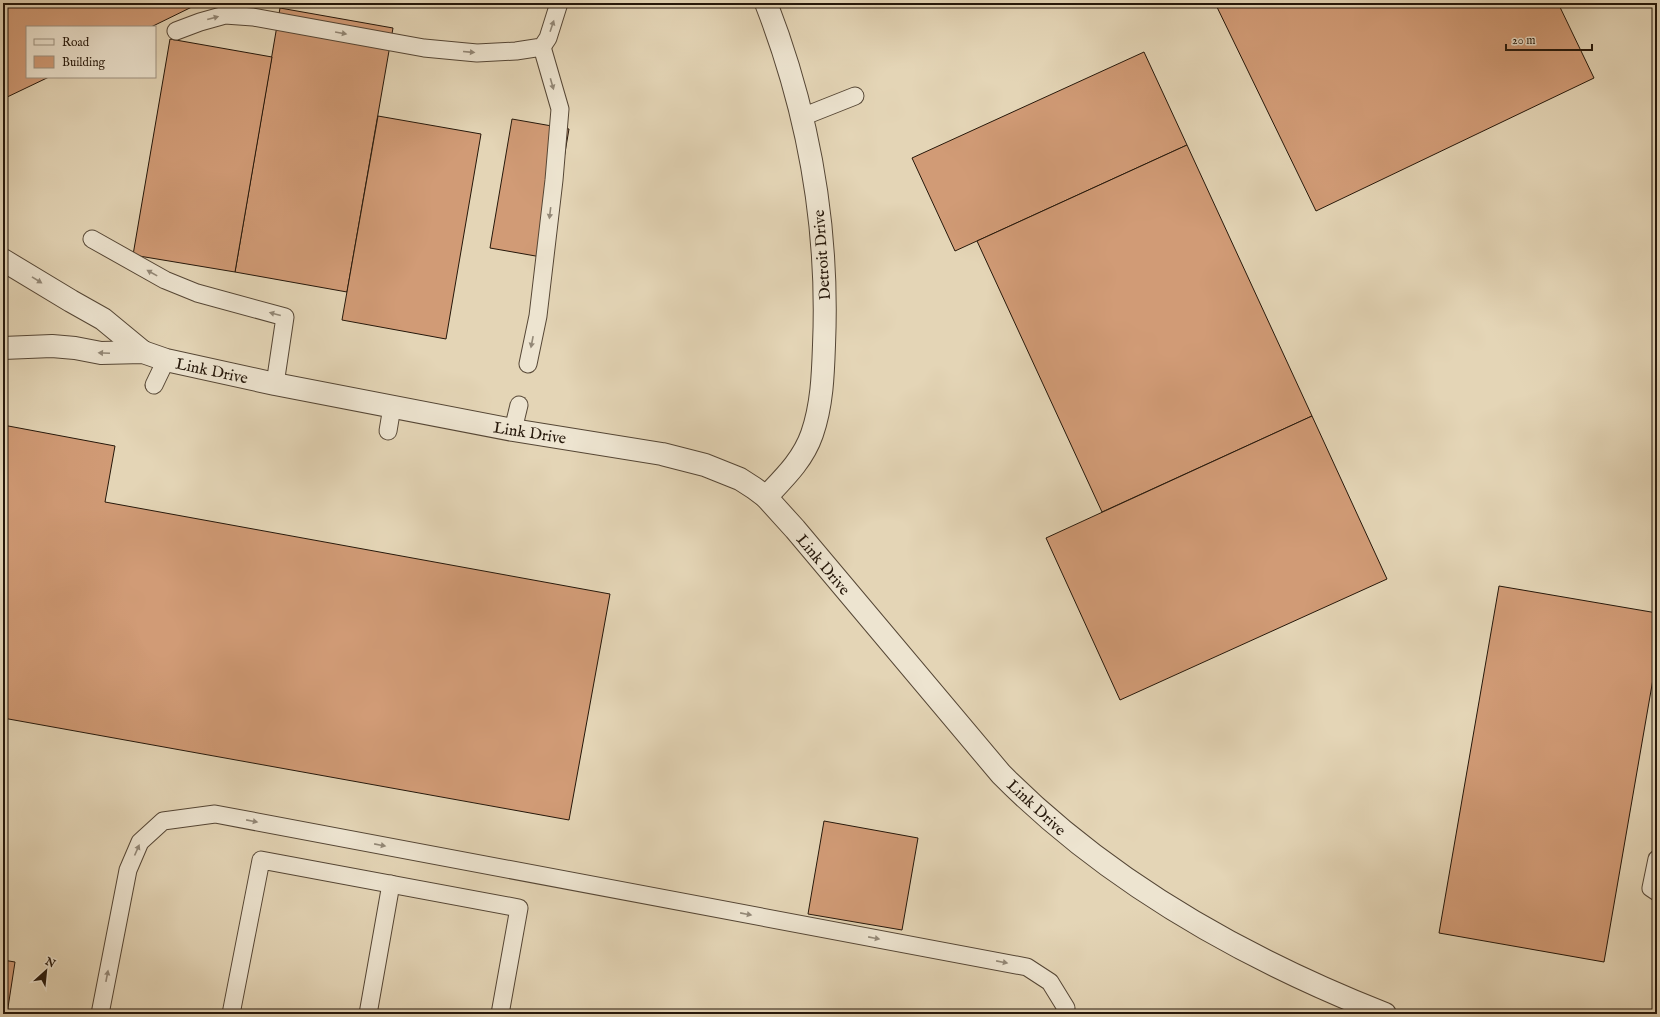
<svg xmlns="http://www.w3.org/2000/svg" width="1660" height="1017" font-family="'IM FELL English',serif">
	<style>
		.building { fill: #d19b76; stroke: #25170a }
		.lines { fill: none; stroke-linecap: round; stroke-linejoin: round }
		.lane-casing { stroke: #554635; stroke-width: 19 }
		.street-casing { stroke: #554635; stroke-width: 24 }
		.lane { stroke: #ede4d0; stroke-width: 17 }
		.street { stroke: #ede4d0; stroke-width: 22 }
		.oneway { fill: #938877 }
		.labels { text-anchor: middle; stroke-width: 3; stroke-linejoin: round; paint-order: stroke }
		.street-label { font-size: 16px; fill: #25170a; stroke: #ede4d0 }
	</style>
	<rect width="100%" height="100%" fill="#e4d5b6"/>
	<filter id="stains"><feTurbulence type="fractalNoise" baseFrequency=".005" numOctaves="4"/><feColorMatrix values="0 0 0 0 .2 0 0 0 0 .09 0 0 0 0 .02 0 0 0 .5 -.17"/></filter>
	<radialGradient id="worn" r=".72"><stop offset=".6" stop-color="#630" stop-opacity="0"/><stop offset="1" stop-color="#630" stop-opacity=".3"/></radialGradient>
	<g class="building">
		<path d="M3 3H200L151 27H27V77H49L3 99Z"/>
		<path d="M1215 3H1558L1594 78 1316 211Z"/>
		<path d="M280 8 393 28 347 292 235 272Z"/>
		<path d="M170 39 272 57 235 272 133 255Z"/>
		<path d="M1144 52 1187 145 955 251 912 158Z"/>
		<path d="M378 116 481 134 446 339 342 320Z"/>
		<path d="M512 119 569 129 547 258 490 248Z"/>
		<path d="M1187 145 1312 416 1102 512 977 241Z"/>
		<path d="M1312 416 1387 579 1120 700 1046 538Z"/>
		<path d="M3 425 115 446 105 502 610 594 569 820 3 718Z"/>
		<path d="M1499 586 1657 613V656L1604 962 1439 933Z"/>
		<path d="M824 821 918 838 902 930 808 914Z"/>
		<path d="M3 960 15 962 7 1014H3Z"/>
	</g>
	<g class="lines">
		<g class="lane-casing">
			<g id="lane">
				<path d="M176 31 200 22 225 15 253 17 424 48 477 53 516 51 542 47 548 38 559 3"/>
				<path d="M802 117 855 96"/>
				<path d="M92 239 165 280 197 293 285 317 275 384"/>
				<path d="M528 364 538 316 554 180 560 109 542 47"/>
				<path d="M154 385 166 360"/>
				<path d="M513 430 519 405"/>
				<path d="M388 431 392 407"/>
				<path d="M1657 859 1651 888 1657 892"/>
				<path d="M100 1014 128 870 140 842 163 821 215 814 1027 967 1050 982 1066 1008 1065 1014"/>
				<path d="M231 1014 261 860 519 908 500 1014"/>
				<path d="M368 1014 391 884"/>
			</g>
		</g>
		<g class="street-casing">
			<g id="street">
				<path d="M3 260 71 301 103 319 143 352"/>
				<path d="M3 348 52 346 75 348 101 353 143 352 166 360 275 384 513 430 662 454 705 465 740 479 754 488 766 497 795 529 1001 774C1109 883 1243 958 1385 1014"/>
				<path d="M766 497C784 478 803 460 812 434 822 405 823 375 824 345 829 228 808 111 766 3"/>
			</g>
		</g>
		<use href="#lane" class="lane"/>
		<use href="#street" class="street"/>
	</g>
	<defs><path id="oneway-solid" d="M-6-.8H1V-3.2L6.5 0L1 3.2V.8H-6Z"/></defs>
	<g class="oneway">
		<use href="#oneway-solid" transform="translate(213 18) rotate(-15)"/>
		<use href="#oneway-solid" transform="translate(552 26) rotate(-71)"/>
		<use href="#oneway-solid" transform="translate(341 33) rotate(10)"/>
		<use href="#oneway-solid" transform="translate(469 52) rotate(5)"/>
		<use href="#oneway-solid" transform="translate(552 84) rotate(74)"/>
		<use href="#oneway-solid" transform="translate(550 213) rotate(97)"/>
		<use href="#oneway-solid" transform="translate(152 273) rotate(-151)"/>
		<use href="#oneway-solid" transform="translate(37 280) rotate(32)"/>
		<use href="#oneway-solid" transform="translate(275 314) rotate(-165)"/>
		<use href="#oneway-solid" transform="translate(532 342) rotate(101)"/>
		<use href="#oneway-solid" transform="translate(104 353) rotate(-177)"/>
		<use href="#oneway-solid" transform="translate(252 821) rotate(11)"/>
		<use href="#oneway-solid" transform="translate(380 845) rotate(11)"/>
		<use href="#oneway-solid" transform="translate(137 850) rotate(-66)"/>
		<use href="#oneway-solid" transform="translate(746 914) rotate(11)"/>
		<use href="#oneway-solid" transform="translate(874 938) rotate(11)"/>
		<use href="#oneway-solid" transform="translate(1002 962) rotate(11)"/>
		<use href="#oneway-solid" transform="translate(107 976) rotate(-79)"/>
	</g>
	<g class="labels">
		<g class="street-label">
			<text transform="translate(821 255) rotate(-94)" y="6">Detroit Drive</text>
			<text transform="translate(212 370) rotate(12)" y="6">Link Drive</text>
			<text transform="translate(530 432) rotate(9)" y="6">Link Drive</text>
			<text transform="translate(824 564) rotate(50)" y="6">Link Drive</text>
			<text transform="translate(1037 807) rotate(43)" y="6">Link Drive</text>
		</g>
	</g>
	<rect width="1660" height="1017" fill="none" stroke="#e4d5b6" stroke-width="16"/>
	<rect x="4" y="4" width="1652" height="1009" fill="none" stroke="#25170a" stroke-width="2"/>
	<rect x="8" y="8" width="1644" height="1001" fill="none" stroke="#25170a"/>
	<rect x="26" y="26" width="130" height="52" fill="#ede4d0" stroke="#9d9281"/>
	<rect x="34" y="39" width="20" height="6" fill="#ede4d0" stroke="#9d9281"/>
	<text x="62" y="46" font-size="12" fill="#25170a">Road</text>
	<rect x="34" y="56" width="20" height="12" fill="#d19b76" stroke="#9d9281"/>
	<text x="62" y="66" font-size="12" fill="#25170a">Building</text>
	<g transform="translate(46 971) rotate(27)" stroke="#ede4d0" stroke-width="3" paint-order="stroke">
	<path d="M0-3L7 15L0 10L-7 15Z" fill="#25170a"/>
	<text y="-6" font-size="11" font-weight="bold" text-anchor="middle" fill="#25170a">N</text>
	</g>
	<path d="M1506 44v6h86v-6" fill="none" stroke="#25170a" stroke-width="2"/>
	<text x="1512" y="44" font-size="12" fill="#25170a" stroke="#ede4d0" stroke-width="3" paint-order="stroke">20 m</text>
	<rect width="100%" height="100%" filter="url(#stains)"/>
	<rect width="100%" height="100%" fill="url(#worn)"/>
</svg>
